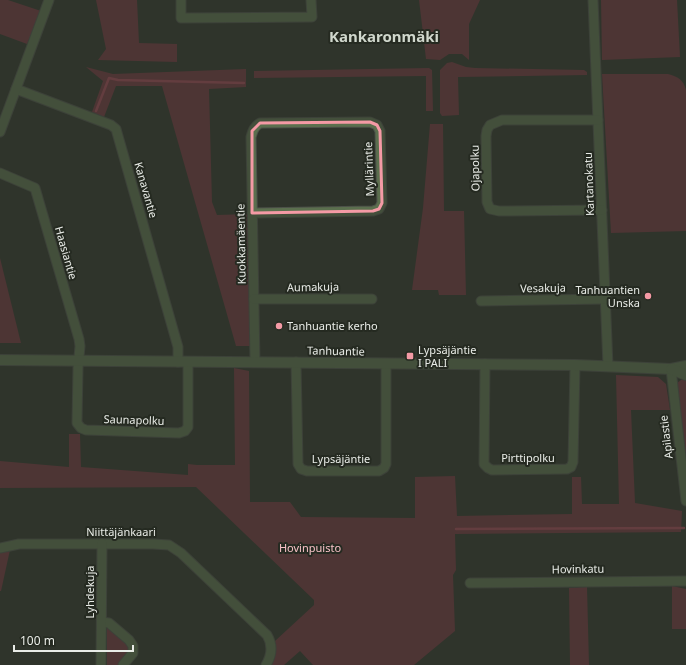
<svg xmlns="http://www.w3.org/2000/svg" width="686" height="665" font-family="'Noto Sans',sans-serif">
	<style>
		.green { fill: #72353f }
		.lines { fill: none; stroke-linecap: round; stroke-linejoin: round }
		.stream { stroke: #a24757; stroke-width: 2.5 }
		.minor-casing { stroke: #4d5149; stroke-width: 11 }
		.tertiary-casing { stroke: #4d5149; stroke-width: 12 }
		.minor { stroke: #5b6f4e; stroke-width: 9 }
		.tertiary { stroke: #5b6f4e; stroke-width: 10 }
		.marked { fill: none; stroke: #f49aa5; stroke-width: 3; stroke-linejoin: round }
		.poi-dot { fill: #f49aa5; stroke: #252a21; stroke-width: 1.5 }
		.labels { text-anchor: middle; stroke-width: 4; stroke-linejoin: round; paint-order: stroke }
		.street-label { font-size: 11px; fill: #e9ece7; stroke: #252a21 }
		.poi-label { font-size: 11px; fill: #e9ece7; stroke: #252a21; text-anchor: start }
		.park-label { font-size: 11px; fill: #f6c1c6; stroke: #252a21 }
		.district-label { font-size: 15px; font-weight: bold; fill: #d0d7cc; stroke: #252a21 }
	</style>
	<rect width="100%" height="100%" fill="#2f342b"/>
	<g class="green">
		<path d="M0 0H8L41 11 27 44 0 34Z"/>
		<path d="M96 0H137L139 43 177 44V62L98 60 106 49Z"/>
		<path d="M419 0H480L469 24V60L462 54H449L440 60 426 59Z"/>
		<path d="M601 0H677L680 57 602 60Z"/>
		<path d="M452 62 466 67 475 68 584 70 587 72V75L458 77 459 115 442 116 440 113V70L447 63Z"/>
		<path d="M86 67 113 74 246 69V87L209 89 212 202 217 215 249 214 250 346H236L162 86H116L104 117 92 112 103 81Z"/>
		<path d="M429 68 432 70 433 111H426V76L254 78V71Z"/>
		<path d="M602 74H668C678 77 683 79 686 90V231L611 233Z"/>
		<path d="M430 124H443L444 211H464L466 295H439L438 290H412L423 208Z"/>
		<path d="M0 258 21 343H0Z"/>
		<path d="M234 368 249 371 250 502H290L301 517 415 518V477L455 476 457 516 572 514V477H581L582 504H619L616 375 658 377 666 384 670 410H631L635 503 682 511 681 532 455 534 456 570 453 575 455 631 414 665H313L300 651 284 665H270L275 657V641L314 605V600L196 487 0 488V461L69 467V434H80L81 467 188 475V464L197 465H235Z"/>
		<path d="M681 380H686V460L677 386V383Z"/>
		<path d="M10 550 1 591H0V552Z"/>
		<path d="M672 586 686 589V629H672Z"/>
		<path d="M587 587 589 665H570L569 588Z"/>
		<path d="M107 628H109C116 634 134 644 127 655 125 659 121 662 118 665H107Z"/>
	</g>
	<g class="lines">
		<g class="stream">
			<path d="M96 111 109 78 118 80 244 83"/>
			<path d="M456 529 684 528"/>
		</g>
		<g class="minor-casing">
			<g id="minor">
				<path d="M181 0V18L312 17 311 0"/>
				<path d="M593 0 608 366"/>
				<path d="M16 89 111 125 116 129 178 347V362"/>
				<path d="M598 120H502L490 125 487 130 486 136 487 202 490 209 499 211 602 210"/>
				<path d="M0 132 49 0"/>
				<path d="M0 173 35 188 79 339 80 346 78 368 77 423 81 428 86 430 179 433 185 431 188 427V362"/>
				<path d="M252 213 373 211 379 209 382 203 380 131 377 125 370 122 260 123C254 127 253 130 251 137L255 362"/>
				<path d="M254 299H372"/>
				<path d="M481 301 606 299"/>
				<path d="M296 362 298 464 301 469 307 471H379L384 468 386 464V364"/>
				<path d="M485 364 484 464 488 468 492 470 567 469 571 467 573 462 575 365"/>
				<path d="M671 369 686 501"/>
				<path d="M0 548 19 544H153L169 545 181 553 267 635C273 645 272 655 266 665"/>
				<path d="M470 583 686 581"/>
				<path d="M102 622 109 623 129 640 133 646V653L123 665"/>
				<path d="M101 665 102 544"/>
			</g>
		</g>
		<g class="tertiary-casing">
			<g id="tertiary">
				<path d="M0 360 575 365 671 369 686 366"/>
				<path d="M671 369 686 375"/>
			</g>
		</g>
		<use href="#minor" class="minor"/>
		<use href="#tertiary" class="tertiary"/>
	</g>
	<path d="M0 0H686V665H0ZM370 122 377 125 380 131 382 203 379 209 373 211 252 213V131L260 123Z" fill="#2f342b" fill-opacity=".55" fill-rule="evenodd"/>
	<path class="marked" d="M370 122 377 125 380 131 382 203 379 209 373 211 252 213V131L260 123Z"/>
	<g class="poi-dot">
		<circle cx="648" cy="296" r="4"/>
		<circle cx="279" cy="326" r="4"/>
		<rect x="406" y="352" width="8" height="8" rx="2"/>
	</g>
	<g class="labels">
		<g class="street-label">
			<text transform="translate(475 168) rotate(-91)" y="4">Ojapolku</text>
			<text transform="translate(369 169) rotate(-92)" y="4">Myllärintie</text>
			<text transform="translate(589 184) rotate(-92)" y="4">Kartanokatu</text>
			<text transform="translate(146 190) rotate(74)" y="4">Kanavantie</text>
			<text transform="translate(241 244) rotate(-91)" y="4">Kuokkamäentie</text>
			<text transform="translate(66 253) rotate(74)" y="4">Haasiantie</text>
			<text transform="translate(313 287) rotate(-1)" y="4">Aumakuja</text>
			<text transform="translate(543 288) rotate(-1)" y="4">Vesakuja</text>
			<text transform="translate(336 351) rotate(1)" y="4">Tanhuantie</text>
			<text transform="translate(134 420) rotate(2)" y="4">Saunapolku</text>
			<text transform="translate(666 437) rotate(-97)" y="4">Apilastie</text>
			<text x="528" y="462">Pirttipolku</text>
			<text x="341" y="463">Lypsäjäntie</text>
			<text x="121" y="536">Niittäjänkaari</text>
			<text transform="translate(578 569) rotate(-1)" y="4">Hovinkatu</text>
			<text transform="translate(90 592) rotate(-90)" y="4">Lyhdekuja</text>
		</g>
		<g class="poi-label">
			<text x="640" y="294" text-anchor="end">Tanhuantien<tspan x="640" dy="13">Unska</tspan></text>
			<text x="287" y="330">Tanhuantie kerho</text>
			<text x="418" y="354">Lypsäjäntie<tspan x="418" dy="13">I PALI</tspan></text>
		</g>
		<g class="park-label">
			<text x="310" y="552">Hovinpuisto</text>
		</g>
		<g class="district-label">
			<text x="384" y="42">Kankaronmäki</text>
		</g>
	</g>
	<path d="M14 645v6h119v-6" fill="none" stroke="#e9ece7" stroke-width="2"/>
	<text x="20" y="645" font-size="12" fill="#e9ece7" stroke="#252a21" stroke-width="3" paint-order="stroke">100 m</text>
</svg>
